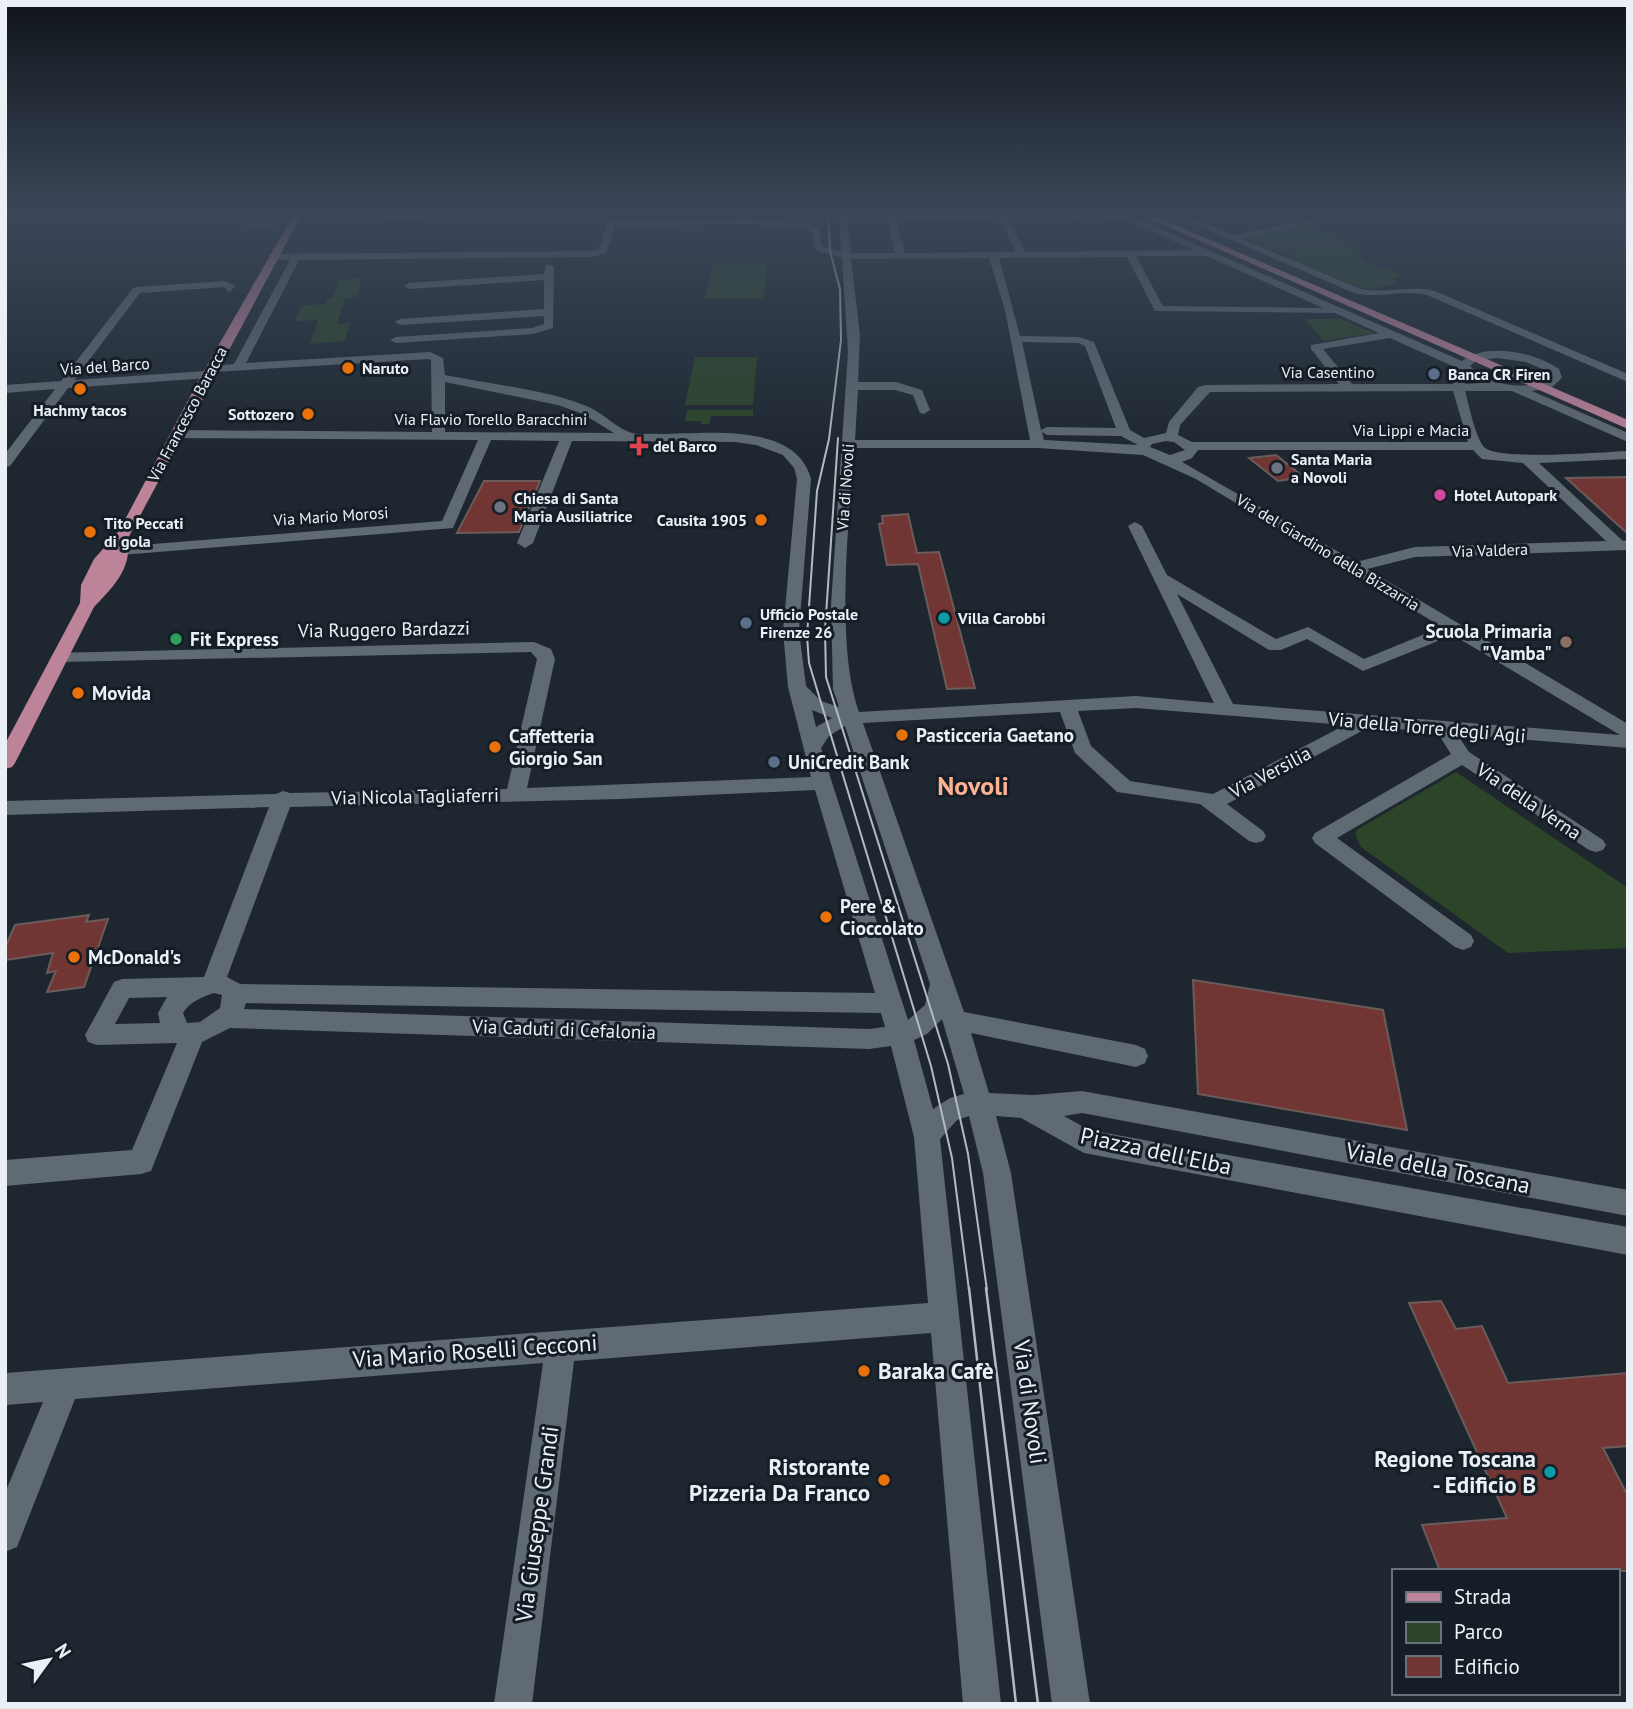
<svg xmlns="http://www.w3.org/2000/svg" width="1633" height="1709" font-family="'PT Sans',sans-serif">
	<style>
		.green { fill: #2c4427 }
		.building { fill: #713534; stroke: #6b5b5a; stroke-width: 2 }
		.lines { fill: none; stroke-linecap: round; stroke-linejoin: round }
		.minor { fill: #5f6a73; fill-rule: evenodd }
		.major { fill: #bd8399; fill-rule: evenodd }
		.tram-far1 { stroke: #b4bac1; stroke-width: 2 }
		.tram { stroke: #b4bac1; stroke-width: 2.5 }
		.food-dot { fill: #e8710a; stroke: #151e26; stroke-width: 2.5 }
		.service-dot { fill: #5c6f8a; stroke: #151e26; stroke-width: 2.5 }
		.health-dot { fill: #e0444e; stroke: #151e26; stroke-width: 2.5 }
		.worship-dot { fill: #6b7280; stroke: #151e26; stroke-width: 2.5 }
		.hotel-dot { fill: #d1479c; stroke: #151e26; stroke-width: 2.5 }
		.culture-dot { fill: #0f9aa8; stroke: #151e26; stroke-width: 2.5 }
		.leisure-dot { fill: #2e9e5b; stroke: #151e26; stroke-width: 2.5 }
		.education-dot { fill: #8d6e63; stroke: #151e26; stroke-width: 2.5 }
		.labels { text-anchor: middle; stroke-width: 6; stroke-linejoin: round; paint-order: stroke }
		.far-street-label { font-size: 16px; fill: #eaf0f6; stroke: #151e26 }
		.far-poi-label { font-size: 16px; font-weight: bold; fill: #eaf0f6; stroke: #151e26; text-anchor: start }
		.street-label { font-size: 19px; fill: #eaf0f6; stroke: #151e26 }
		.poi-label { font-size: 19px; font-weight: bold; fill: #eaf0f6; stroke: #151e26; text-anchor: start }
		.near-street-label { font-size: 23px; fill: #eaf0f6; stroke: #151e26 }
		.near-poi-label { font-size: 23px; font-weight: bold; fill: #eaf0f6; stroke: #151e26; text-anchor: end }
		.district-label { font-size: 26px; font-weight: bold; fill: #ffb194; stroke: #151e26 }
	</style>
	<rect width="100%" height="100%" fill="#1e2730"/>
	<g class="green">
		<path d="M255 214H285L275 229 240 228Z"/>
		<path d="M1308 224 1356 245 1362 260 1406 276 1393 279 1397 284 1371 289 1361 288 1286 258 1293 256C1278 249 1259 253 1247 238Z"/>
		<path d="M712 263 766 264 764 299H705Z"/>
		<path d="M362 278 357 297 345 298 337 324 350 323 345 341 310 344 318 320 295 321 301 306 325 304 327 299 333 298 339 280Z"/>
		<path d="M1305 319H1341L1374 333 1324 341Z"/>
		<path d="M695 357H757L753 405H685Z"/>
		<path d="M687 410H753V416H711L709 424H701V421H685Z"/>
		<path d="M1456 772 1628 888V948L1508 953 1361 847 1355 834 1358 829Z"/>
	</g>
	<g class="building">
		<path d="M1276 455 1304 477 1278 481 1249 458Z"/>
		<path d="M1628 477V534L1566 478Z"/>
		<path d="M484 481H540L519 532 457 533Z"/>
		<path d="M908 514 917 553 939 552 975 688 947 689 918 564 887 565 879 524 883 523 882 516Z"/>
		<path d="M89 915 86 922 108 919 84 987 47 992 56 971 47 973 53 953 5 960V948L15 925Z"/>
		<path d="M1193 980 1383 1010 1407 1130 1198 1094Z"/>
		<path d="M1441 1301 1456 1329 1482 1326 1508 1383 1628 1373V1446L1603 1448 1628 1496V1571H1440L1422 1525 1507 1518 1409 1303Z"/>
	</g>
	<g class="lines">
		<g class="minor">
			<path d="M379 214 387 215 484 214 480 217 381 221 377 218Z"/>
			<path d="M839 214H847L851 253H895L887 218 891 215 1070 214 1090 216 1126 214 1462 361C1486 342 1535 352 1559 369L1562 378 1552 387 1532 391 1628 433V442L1512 391H1465C1469 405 1475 436 1484 447 1497 461 1603 452 1628 451V459L1539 463 1623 541 1628 540V550L1415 557 1367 569 1628 724V748L1457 734 1469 752 1603 840 1606 845 1603 850 1596 852 1589 850 1462 765 1337 838 1471 935 1474 941 1471 947 1463 950 1455 947 1315 843 1312 838 1315 833 1451 754 1437 732 1369 727 1227 804 1263 831 1266 836 1263 841 1256 843 1249 841 1200 804 1117 792 1075 753 1060 712 863 723 964 1012 1136 1045 1145 1049 1148 1056 1145 1063 1136 1067 971 1033 989 1093 1034 1095 1082 1091 1628 1190V1216L1082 1113 1064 1116 1089 1130 1628 1227V1255L1084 1153 1021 1118 996 1116 1011 1173 1090 1704H1052L983 1173 969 1116 957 1120 940 1139 1001 1704H963L931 1333 574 1361 532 1704H494L543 1363 75 1399 17 1547 5 1552V1493L43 1402 5 1405V1373L928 1303 914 1137 891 1046 869 1049 230 1028 202 1042 151 1171 141 1174 5 1186V1160L132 1150 177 1043 97 1045 88 1042 85 1035 114 982 122 979 204 977 269 807 5 815V801L276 794 283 791 290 793 507 789 537 659 531 652 60 662 54 661 51 657 54 653 534 642 551 649 555 659 527 788 811 777 788 687 783 631 797 479 794 468 783 455 756 445 735 442 572 441 533 543 525 548 517 543 559 441 491 440 453 528 121 555 113 550 116 547 442 521 478 440 176 438 170 434 176 430 432 432 431 360 429 359 213 372 212 377 208 378 68 388 10 466 5 467V454L55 389 5 393V385L61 381 133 288 137 287 225 281 236 286 229 292 224 287 140 293 74 380 205 371 206 367 234 364 290 260 269 259V255L272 254 592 251 599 249 608 221 751 219 806 223 819 228 822 246 841 252ZM1061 218 1090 222 1123 219 1194 250 1025 252 1009 219ZM1000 219 1016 252 905 253 896 221ZM751 224 801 228 812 232 815 250 842 258 848 352 831 605 833 689 839 707 821 701 806 686 799 631 811 479C796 421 705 434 659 434 651 433 640 435 632 433 618 429 605 415 591 408 551 390 489 384 445 375L443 358 430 352 246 363 299 260 592 257 606 253 615 226ZM1136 256H1207L1323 308 1163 306ZM1127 257 1155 311 1335 313 1379 333 1311 345V349L1339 384 1205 385 1198 387 1169 422 1166 433 1144 438 1130 430 1094 342 1079 337 1020 336 999 258ZM989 258 1005 310 1030 440H855L858 390H895L913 395 920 413 924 414 930 410 922 390 896 382H858L860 335 851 259ZM1390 338 1457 368 1453 384H1352L1323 349ZM1022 342 1078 343 1085 346 1116 428 1047 427 1041 430ZM1497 358 1526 362 1549 372 1550 377C1528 393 1488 385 1470 366L1476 361ZM1467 376 1481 383 1465 384ZM445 382 558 405 583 414 614 433 445 432ZM1453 391 1468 442H1192L1178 435 1180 425 1210 392ZM1042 432 1047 435 1121 436 1138 445 1044 440ZM1166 441 1174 442 1185 450 1170 455 1150 447 1152 444ZM854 448H1038L1143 455 1196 479 1442 627 1364 659 1308 627 1276 639 1167 575 1142 526 1135 522 1128 526 1214 703 1136 696 859 712C835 643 849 522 854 448ZM1198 450H1473L1482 459 1523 463 1606 541 1415 547 1356 562 1182 462 1192 458ZM1177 594 1269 650H1281L1307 639 1363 671 1453 635 1620 735 1233 704ZM1136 708 1345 725 1213 794 1130 781 1091 746 1078 711ZM812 710 832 718 816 727ZM845 726 930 984 925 1005 908 1020 821 748 829 736ZM815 790 875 993 240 984 227 977 290 807 620 799ZM214 993 222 995 220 1008 200 1022 187 1023 183 1013C189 1002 202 997 214 993ZM167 997 158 1013 160 1023 115 1024 129 998ZM246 1003 881 1013 885 1027 869 1029 244 1009ZM942 1019 964 1094 950 1098 933 1109 914 1040 927 1034Z"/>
			<path d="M1171 214H1182L1233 235 1338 214H1353L1242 239 1361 289C1386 294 1410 285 1435 291L1628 374V382L1427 295C1403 289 1379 299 1354 293Z"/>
			<path d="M546 264 554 266 553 328 533 334 396 343 390 340 396 337 532 328 544 324V316L400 325 395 322 400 319 544 309V280L409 289 404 286 409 283 544 274Z"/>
		</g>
		<g class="major">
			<path d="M294 214H302L127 540C133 568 112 588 94 607L15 763 12 767 5 769V744L80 603 81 585 94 559 119 531 202 374Z"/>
			<path d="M1139 214H1150L1628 420V429Z"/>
		</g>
		<g class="tram-far1">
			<path d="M828 214 830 251 840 289 841 340 829 439 817 491 807 636 809 663 931 1066 952 1158 969 1290"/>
			<path d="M838 438 825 630 826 677 948 1064 968 1154 987 1290"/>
		</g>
		<g class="tram">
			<path d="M969 1288 1016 1704"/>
			<path d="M986 1288 1038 1704"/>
		</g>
	</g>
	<linearGradient id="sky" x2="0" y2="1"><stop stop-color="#10151a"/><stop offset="0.47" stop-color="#3b4759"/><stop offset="1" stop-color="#3b4759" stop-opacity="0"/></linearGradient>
	<rect width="1633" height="453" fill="url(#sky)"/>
	<g class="food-dot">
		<circle cx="348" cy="368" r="7"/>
		<circle cx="80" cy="389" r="7"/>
		<circle cx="308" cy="414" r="7"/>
		<circle cx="761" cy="520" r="7"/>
		<circle cx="90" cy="532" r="7"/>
		<circle cx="78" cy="693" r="7"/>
		<circle cx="902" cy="735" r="7"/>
		<circle cx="495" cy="747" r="7"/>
		<circle cx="826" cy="917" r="7"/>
		<circle cx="74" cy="957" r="7"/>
		<circle cx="864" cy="1371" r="7"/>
		<circle cx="884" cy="1480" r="7"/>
	</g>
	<g class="service-dot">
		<circle cx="1434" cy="374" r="7"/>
		<circle cx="746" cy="623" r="7"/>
		<circle cx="774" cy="762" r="7"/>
	</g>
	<path class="health-dot" d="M635.5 435.5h7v7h7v7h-7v7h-7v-7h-7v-7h7z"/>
	<g class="worship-dot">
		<circle cx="1277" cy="468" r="7"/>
		<circle cx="500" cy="507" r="7"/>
	</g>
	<circle class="hotel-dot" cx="1440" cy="495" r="7"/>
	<g class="culture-dot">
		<circle cx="944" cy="618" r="7"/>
		<circle cx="1550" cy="1472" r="7"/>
	</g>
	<circle class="leisure-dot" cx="176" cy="639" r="7"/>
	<circle class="education-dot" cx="1566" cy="642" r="7"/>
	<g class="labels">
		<g class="far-street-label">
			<text transform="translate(105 366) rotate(-4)" y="6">Via del Barco</text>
			<text x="1328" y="378">Via Casentino</text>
			<text transform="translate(187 414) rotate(-62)" y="6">Via Francesco Baracca</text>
			<text x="491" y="425">Via Flavio Torello Baracchini</text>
			<text x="1411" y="436">Via Lippi e Macia</text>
			<text transform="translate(845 487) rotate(-86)" y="6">Via di Novoli</text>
			<text transform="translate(331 516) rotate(-4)" y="6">Via Mario Morosi</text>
			<text transform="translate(1490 550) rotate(-2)" y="6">Via Valdera</text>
			<text transform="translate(1328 552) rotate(31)" y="6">Via del Giardino della Bizzarria</text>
		</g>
		<g class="far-poi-label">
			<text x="362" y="374">Naruto</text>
			<text x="1448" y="380">Banca CR Firen</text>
			<text x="80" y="416" text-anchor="middle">Hachmy tacos</text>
			<text x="294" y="420" text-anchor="end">Sottozero</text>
			<text x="653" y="452">del Barco</text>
			<text x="1291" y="465">Santa Maria<tspan x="1291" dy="18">a Novoli</tspan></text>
			<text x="1454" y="501">Hotel Autopark</text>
			<text x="514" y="504">Chiesa di Santa<tspan x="514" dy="18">Maria Ausiliatrice</tspan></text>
			<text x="747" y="526" text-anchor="end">Causita 1905</text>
			<text x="104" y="529">Tito Peccati<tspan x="104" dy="18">di gola</tspan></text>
			<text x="760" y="620">Ufficio Postale<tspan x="760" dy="18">Firenze 26</tspan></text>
			<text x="958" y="624">Villa Carobbi</text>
		</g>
		<g class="street-label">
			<text transform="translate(384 629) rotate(-1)" y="7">Via Ruggero Bardazzi</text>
			<text transform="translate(1427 727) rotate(5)" y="7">Via della Torre degli Agli</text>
			<text transform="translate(1270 772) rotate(-28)" y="7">Via Versilia</text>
			<text transform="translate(415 796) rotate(-1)" y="7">Via Nicola Tagliaferri</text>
			<text transform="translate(1529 801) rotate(34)" y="7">Via della Verna</text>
			<text transform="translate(564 1029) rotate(2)" y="7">Via Caduti di Cefalonia</text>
		</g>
		<g class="poi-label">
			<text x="1552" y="638" text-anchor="end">Scuola Primaria<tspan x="1552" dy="22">"Vamba"</tspan></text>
			<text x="190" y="646">Fit Express</text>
			<text x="92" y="700">Movida</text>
			<text x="916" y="742">Pasticceria Gaetano</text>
			<text x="509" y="743">Caffetteria<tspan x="509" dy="22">Giorgio San</tspan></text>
			<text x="788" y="769">UniCredit Bank</text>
			<text x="840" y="913">Pere &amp;<tspan x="840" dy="22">Cioccolato</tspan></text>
			<text x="88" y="964">McDonald's</text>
		</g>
		<g class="near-street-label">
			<text transform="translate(1156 1151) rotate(12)" y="8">Piazza dell'Elba</text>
			<text transform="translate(1438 1168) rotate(11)" y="8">Viale della Toscana</text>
			<text transform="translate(475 1351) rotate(-4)" y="8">Via Mario Roselli Cecconi</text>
			<text transform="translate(1030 1402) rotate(82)" y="8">Via di Novoli</text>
			<text transform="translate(537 1524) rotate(-82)" y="8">Via Giuseppe Grandi</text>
		</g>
		<g class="near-poi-label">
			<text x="878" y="1379" text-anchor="start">Baraka Cafè</text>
			<text x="1536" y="1467">Regione Toscana<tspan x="1536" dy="26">- Edificio B</tspan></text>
			<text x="870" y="1475">Ristorante<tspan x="870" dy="26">Pizzeria Da Franco</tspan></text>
		</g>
		<g class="district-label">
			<text x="973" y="795">Novoli</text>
		</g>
	</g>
	<rect width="1633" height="1709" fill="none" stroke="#eaf0f6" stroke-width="14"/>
	<rect x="1392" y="1569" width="228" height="126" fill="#151e26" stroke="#6a7279" stroke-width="2"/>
	<rect x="1406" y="1592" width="35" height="10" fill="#bd8399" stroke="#6a7279" stroke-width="2"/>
	<text x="1454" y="1604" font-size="21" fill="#eaf0f6">Strada</text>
	<rect x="1406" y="1622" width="35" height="21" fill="#2c4427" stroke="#6a7279" stroke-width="2"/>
	<text x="1454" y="1639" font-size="21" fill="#eaf0f6">Parco</text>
	<rect x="1406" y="1656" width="35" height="21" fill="#713534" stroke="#6a7279" stroke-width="2"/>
	<text x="1454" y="1674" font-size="21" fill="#eaf0f6">Edificio</text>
	<g transform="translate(49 1660) rotate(57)" stroke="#151e26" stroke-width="5" paint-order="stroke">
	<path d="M0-5L12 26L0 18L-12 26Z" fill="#eaf0f6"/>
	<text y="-10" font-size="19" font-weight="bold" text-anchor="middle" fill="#eaf0f6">N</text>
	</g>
</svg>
